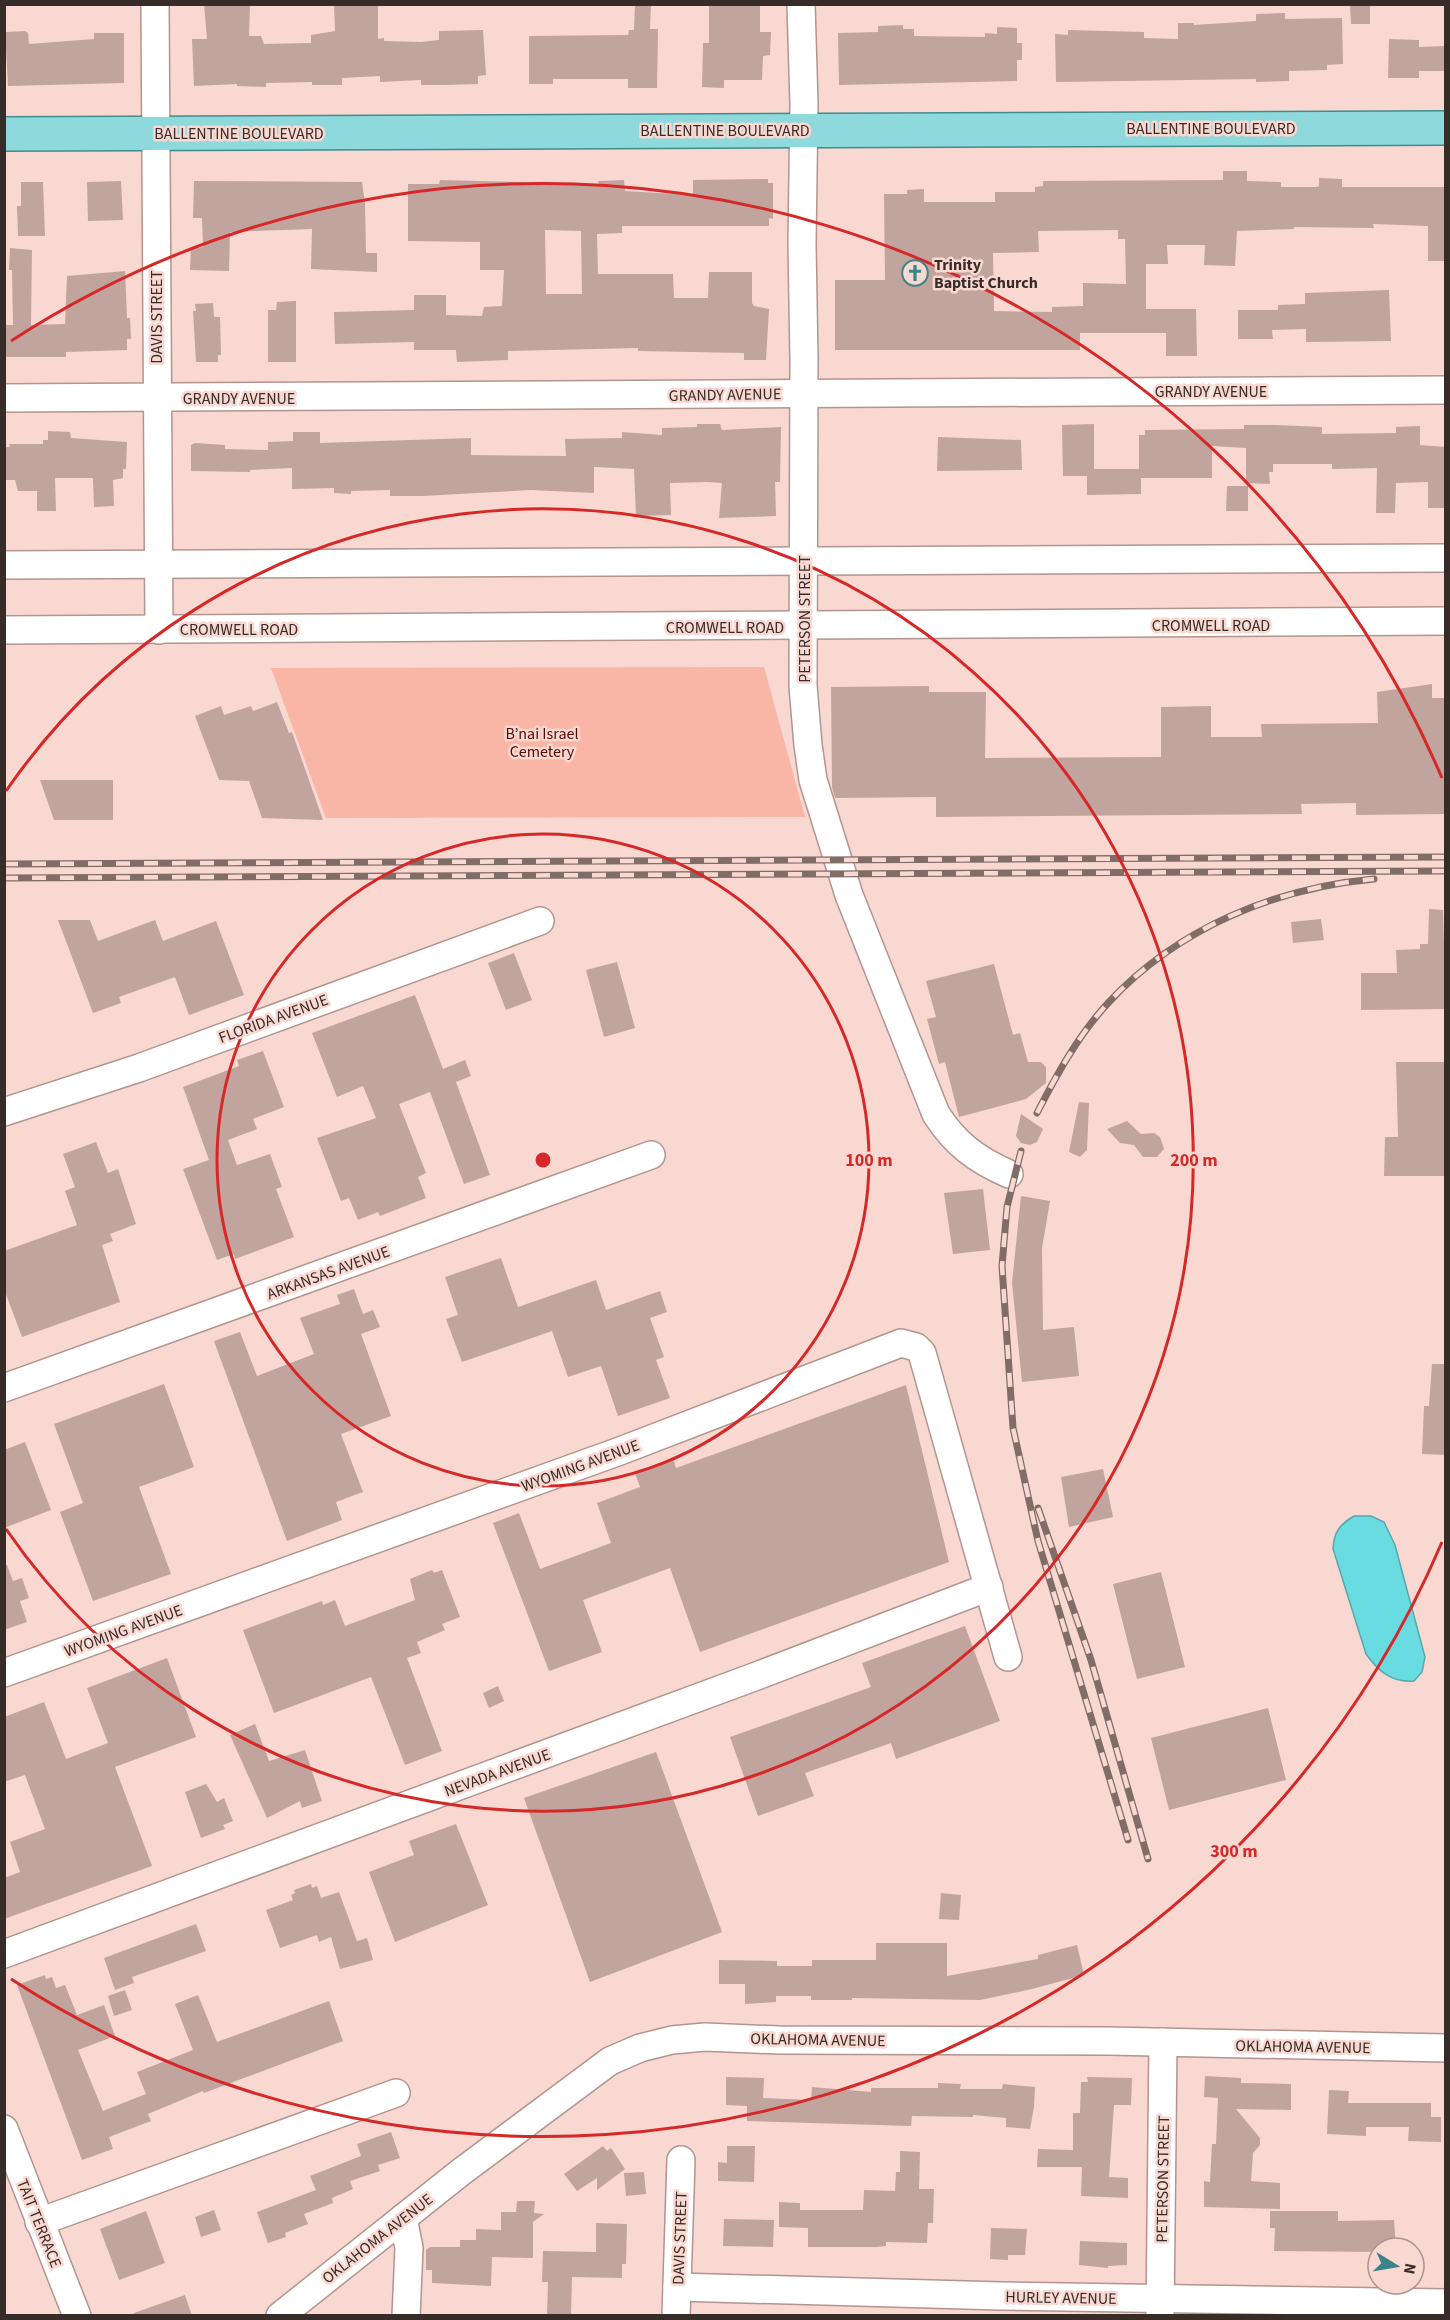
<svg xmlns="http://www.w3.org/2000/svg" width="1450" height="2320" font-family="'Source Sans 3',sans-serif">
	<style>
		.green { fill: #f9b5a6 }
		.water { fill: #68dce0; stroke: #5aa7a9; stroke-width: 1.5 }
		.building { fill: #c2a49e; fill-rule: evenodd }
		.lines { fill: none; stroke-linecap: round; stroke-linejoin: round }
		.minor-casing { stroke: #b2958e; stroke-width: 30 }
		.major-casing { stroke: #3f8c8d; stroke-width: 36 }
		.minor { stroke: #fff; stroke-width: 27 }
		.major { stroke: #8ed9db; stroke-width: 33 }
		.rail-casing { stroke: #806d68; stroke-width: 7 }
		.rail { stroke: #f8d8d1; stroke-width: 4.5; stroke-dasharray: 14; stroke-linecap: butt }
		.ring { fill: none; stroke: #d62828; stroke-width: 3 }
		.labels { text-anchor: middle; stroke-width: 5; stroke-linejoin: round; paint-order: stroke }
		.street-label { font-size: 16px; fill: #382c29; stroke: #f8d8d1 }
		.poi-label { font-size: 16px; font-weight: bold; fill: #382c29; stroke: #f8d8d1; text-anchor: start }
		.park-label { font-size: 16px; fill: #550b00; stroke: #f8d8d1 }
		.centre { fill: #d62828; stroke: #f8d8d1; stroke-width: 3 }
		.ring-label { font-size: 18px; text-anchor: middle; font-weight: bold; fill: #d62828; stroke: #f8d8d1; stroke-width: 5; stroke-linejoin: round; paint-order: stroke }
	</style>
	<rect width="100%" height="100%" fill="#f8d8d1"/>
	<path class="green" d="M764 667 805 817 326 818 271 668Z"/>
	<path class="water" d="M1354 1516H1371L1384 1522 1395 1545 1425 1657 1422 1672 1414 1681C1392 1683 1378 1671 1366 1654L1333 1549C1334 1532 1339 1525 1354 1516Z"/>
	<g class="building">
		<path d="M204 4H250L249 36H261L264 44 311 43V35L335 31 334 4H378V39L384 38V41L421 42 439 40V31L483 30 486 75 478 76V84L445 85H421V80L380 82V76L342 78V85H312V82L266 83V87L237 86V84L194 86 192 39H207Z"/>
		<path d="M635 4H651L650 29H658L657 88H628V79H553V84H529V36L628 35 629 30H634Z"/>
		<path d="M709 4H760V32H771L770 55 763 56 762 80H724V88L702 87 703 43H709Z"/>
		<path d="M1350 5H1370V24H1351Z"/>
		<path d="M1285 13V19L1342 18 1343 64 1327 65V70L1289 71V81L1256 82V79L1056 82 1055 34 1068 35V30L1144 32V38L1178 39V23H1194V25L1256 21V14Z"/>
		<path d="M903 25V29H914V36L985 37V33L997 34V27L1017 28V43H1022V60H1017V81L839 85 838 33 878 32V26Z"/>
		<path d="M25 31 28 33 29 44 94 39V33H124V83L8 86 5 32Z"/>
		<path d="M1389 39 1419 40V47L1446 46V71H1419V78H1388Z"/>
		<path d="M1223 171H1247V181L1281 182V187H1316L1319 186V178L1342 179V187H1446V261H1428V226L1373 224 1374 228 1294 227V229L1237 231 1235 266 1204 265 1205 245H1167L1168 264H1146V309H1196L1197 356H1166V333H1080V350H835V280H885L884 194H907V190L924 189V202H995V192H1035V187L1043 186V181L1223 180ZM1118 230V239H1125L1126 284 1083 283V306L1052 307V312L994 311 993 253 1039 252 1038 231Z"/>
		<path d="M768 179V183H773V219L769 218V226H622V233L597 234 598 274H673L674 298H708L709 272H752V303L754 306 769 309 766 360H744V353L638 351V348L508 351V360L457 362 456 350H414V342L335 344 334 312 414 310V295H446V315L482 316 484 307 502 306 504 270H480V242L408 241V184H439L440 180 599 184 598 181 624 180 625 191 693 195V180ZM545 230 581 231 582 294H546Z"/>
		<path d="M121 181 123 220 88 221 87 182Z"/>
		<path d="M194 181 362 182 365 203 366 253H377V272L311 269 312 229 230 232 229 271 190 270 191 249 203 247 202 218H193Z"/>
		<path d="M21 182H43L45 236H18L17 206H21Z"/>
		<path d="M10 248 32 250 31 325 65 324 67 276 125 271 127 318H130L131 339H127V350L66 352V357H4V325H13L12 270H9Z"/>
		<path d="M1389 290 1391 341 1306 342V329L1272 330 1273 339H1238V310H1278V305L1305 304V293Z"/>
		<path d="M296 301V362H268V310H276L277 302Z"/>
		<path d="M213 303 214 317H220L221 355H218V362H196L193 311H196L195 304Z"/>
		<path d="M697 424H720L722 430 781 427 780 482H775L776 516 719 518 722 483 707 482 670 483 671 515 636 516 634 469 594 467V493L531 490 422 496H390V490L351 491V494L334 493V488L292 489V468L250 470V472L191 471V445L195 443 225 445V449L268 450V442L293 441V432H320V443L471 438V455L566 456 565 439 622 438V432L662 435V428L697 427Z"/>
		<path d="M1094 424V469H1139V435H1145V430L1244 429V425H1276L1322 427V434L1396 433V427L1420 426V445L1446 447V508H1428V482L1396 483 1395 513H1376L1377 468 1332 469V464H1273V472H1269L1270 484 1246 483V448L1212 446V478H1141V494L1087 495V476H1063L1062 425Z"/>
		<path d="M48 431 70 432 71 438 127 442 126 469H123V478L113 480 114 506 94 507 93 478H55L56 511H37V491H18L15 480H4V447H10L9 444H43V440H48Z"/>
		<path d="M938 437 1021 440 1022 470 937 471Z"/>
		<path d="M1227 486H1248V511H1226Z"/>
		<path d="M1432 684V698H1446V814L1356 815V803L1301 804 1302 814 936 817V797L835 798 832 787 831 687 929 686V692H986L985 758 1161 757V707L1211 706V737H1262L1261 724 1378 723 1377 692Z"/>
		<path d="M277 702 289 733 292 732 323 820 262 818 249 781 219 780 195 716 221 706 224 715 251 706 253 711Z"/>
		<path d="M40 780H113V820H54Z"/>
		<path d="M1429 909 1443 910 1446 1009 1361 1010V973H1397L1396 950 1420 949V944H1428Z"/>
		<path d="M1321 919 1324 940 1293 943 1291 922Z"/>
		<path d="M58 920H90L98 941 155 920 163 941 216 921 244 995 189 1015 175 977 119 997 121 1003 93 1013Z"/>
		<path d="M514 953 532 1000 506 1010 488 963Z"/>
		<path d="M617 962 635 1028 604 1037 586 970Z"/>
		<path d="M994 964 1013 1035 1020 1033 1028 1062H1041L1046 1067V1083L1026 1099 959 1117 945 1062 939 1064 927 1019 936 1017 926 981Z"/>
		<path d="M415 995 443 1069 465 1060 471 1076 456 1082 490 1175 464 1184 430 1092 399 1104 426 1173 418 1177 426 1198 380 1216 378 1212 358 1220 349 1198 341 1201 317 1138 376 1118 363 1086 337 1097 312 1033Z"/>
		<path d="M263 1051 284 1107 253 1119 257 1129 228 1140 237 1165 270 1154 282 1187 276 1189 294 1237 235 1259 234 1254 217 1260 183 1169 209 1160 183 1087 239 1066 237 1060Z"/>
		<path d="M1396 1062H1446V1176H1384L1385 1137H1398Z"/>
		<path d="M1079 1102 1089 1103 1087 1150 1080 1157 1069 1152Z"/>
		<path d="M1021 1114 1043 1129 1037 1142 1030 1145 1021 1143 1016 1136Z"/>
		<path d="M1127 1121 1141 1134 1154 1133 1160 1137 1164 1149 1157 1157H1143L1134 1145 1120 1143 1107 1129Z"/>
		<path d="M96 1142 108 1173 118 1169 136 1224 110 1234 113 1241 102 1245 120 1302 22 1337 4 1289V1251L77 1225 65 1191 75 1187 63 1154Z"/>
		<path d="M983 1189 990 1250 953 1254 944 1193Z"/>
		<path d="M1021 1196 1050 1201 1042 1248 1043 1330 1074 1327 1079 1376 1022 1382 1012 1283Z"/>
		<path d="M501 1258 518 1307 596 1280 606 1310 660 1291 667 1312 650 1318 664 1357 656 1360 670 1398 618 1416 601 1366 568 1377 552 1331 462 1362 446 1319 458 1315 445 1277Z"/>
		<path d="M354 1289 363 1314 373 1310 380 1327 361 1334 391 1416 341 1434 363 1492 336 1502 342 1520 287 1541 214 1341 240 1332 257 1376 314 1354 300 1318 340 1304 337 1295Z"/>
		<path d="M1432 1364H1446V1455L1422 1454 1424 1406H1429Z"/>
		<path d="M164 1384 194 1467 139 1487 171 1574 93 1601 60 1512 83 1503 54 1424Z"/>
		<path d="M906 1385 949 1562 700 1652 670 1568 583 1600 602 1652 549 1671 493 1523 519 1513 540 1569 611 1543 597 1503 640 1487 635 1473 673 1458 676 1468Z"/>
		<path d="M25 1442 51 1510 4 1528V1450Z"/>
		<path d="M1103 1469 1113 1517 1069 1527 1061 1477Z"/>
		<path d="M4 1565H7L13 1581 22 1578 29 1598 20 1601 27 1622 4 1630Z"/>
		<path d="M432 1570 434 1573 442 1570 460 1617 442 1624 445 1630 417 1642 421 1653 407 1658 442 1751 405 1765 371 1677 274 1713 243 1630 322 1601 323 1605 335 1600 345 1626 415 1600 410 1579Z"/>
		<path d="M1161 1572 1185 1667 1137 1679 1113 1584Z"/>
		<path d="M965 1626 1000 1721 896 1759 891 1743 805 1773 814 1796 758 1816 730 1737 871 1687 862 1663Z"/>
		<path d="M167 1658 196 1737 115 1767 152 1866 4 1919V1878L20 1872 10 1842 45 1829 25 1775 4 1782V1717L44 1702 66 1759 108 1743 87 1688Z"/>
		<path d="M498 1686 504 1701 489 1708 483 1693Z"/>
		<path d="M1268 1708 1286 1780 1169 1810 1151 1738Z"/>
		<path d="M255 1724 269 1761 305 1750 322 1801 302 1808 300 1801 267 1818 230 1735Z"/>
		<path d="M656 1752 722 1932 590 1982 524 1798Z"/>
		<path d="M206 1784 217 1802 224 1798 233 1821 223 1825 225 1829 201 1838 185 1792Z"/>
		<path d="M456 1824 488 1905 395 1942 369 1872 414 1855 409 1841Z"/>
		<path d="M311 1884 312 1888 317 1886 321 1898 339 1892 357 1941 367 1938 373 1960 340 1969 331 1937 319 1942 317 1935 280 1948 266 1910 293 1900 291 1895 295 1893 294 1890Z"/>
		<path d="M941 1893 961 1895 959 1920 939 1919Z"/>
		<path d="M196 1924 206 1951 132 1977 134 1983 115 1990 104 1958Z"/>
		<path d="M876 1943H947V1976L1038 1959V1955L1077 1945 1084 1975 1032 1989 980 2000 852 1998V2000H811V1996H776V2002L745 2004V1984H719V1960L777 1961V1966H812V1960H876Z"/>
		<path d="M45 1975 46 1979 52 1977 56 1988 65 1985 77 2015 104 2005 115 2036 78 2050 103 2111 146 2094 137 2072 193 2050 175 2004 198 1995 217 2042 329 2001 343 2041 204 2093 203 2091 148 2114 151 2121 109 2137 113 2149 82 2160 17 1985Z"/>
		<path d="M125 1990 132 2010 114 2016 108 1996Z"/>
		<path d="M1205 2076 1241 2078V2083L1291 2084V2110L1236 2109 1260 2138V2145L1253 2153 1251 2181 1280 2183V2209L1204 2207V2181L1210 2182 1212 2144H1216L1218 2098 1204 2097Z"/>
		<path d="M726 2077 764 2078 763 2098 811 2100 812 2087 871 2092V2088H938V2083L961 2084 960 2089H1002L1003 2084 1035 2087 1034 2107 1030 2129 1006 2127V2118L973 2115V2117L912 2116 911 2126 747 2121V2106L726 2105Z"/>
		<path d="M1087 2077 1132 2078 1131 2105H1114L1109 2177 1128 2178V2198L1081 2196 1082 2167H1037L1038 2149 1073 2150V2113H1080L1081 2082H1088Z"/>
		<path d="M1329 2090 1349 2091 1348 2103H1431V2117H1441V2142L1408 2141 1409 2127H1366V2136L1327 2134Z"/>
		<path d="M391 2132 400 2158 378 2165 380 2171 350 2181 353 2189 332 2198 333 2203 304 2214 308 2224 285 2233 286 2237 268 2243 257 2212 316 2190 310 2176 361 2156 357 2144Z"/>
		<path d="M603 2146 607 2151 611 2148 625 2169 597 2190V2178L577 2191 564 2174Z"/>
		<path d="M727 2146H755L754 2182 718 2181V2162L727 2163Z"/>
		<path d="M900 2151 920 2152 919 2189H934L933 2223H928L927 2243 886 2242V2246L876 2247H808V2228L779 2227V2202L800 2203V2210H863L864 2190 895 2191 896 2172H900Z"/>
		<path d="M644 2172 646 2194 626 2196 624 2173Z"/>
		<path d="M517 2201H535L534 2213 544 2214 533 2222V2258L492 2257 491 2286 432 2283V2270H426V2250L430 2247H460V2240H476V2229L501 2230V2212H516Z"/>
		<path d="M214 2210 221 2230 201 2237 195 2217Z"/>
		<path d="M146 2211 165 2263 119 2280 100 2229Z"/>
		<path d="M1270 2211H1338V2221L1394 2220 1396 2248H1378V2252L1274 2251 1275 2228H1270Z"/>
		<path d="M724 2219 774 2220 773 2247 723 2246Z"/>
		<path d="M596 2223 627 2224 626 2264H622V2278L572 2277 571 2316H547L548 2282H542L543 2251 596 2252Z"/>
		<path d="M991 2228 1027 2229 1025 2255H1008V2260L990 2259Z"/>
		<path d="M1080 2241 1127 2243V2265L1108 2266V2268L1079 2265Z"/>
		<path d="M185 2295 192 2316H134V2313Z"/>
	</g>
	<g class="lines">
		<g class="minor-casing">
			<g id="minor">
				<path d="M155 4 159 630"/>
				<path d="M801 4 804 104 802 243 804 360 803 686 808 745 813 780 849 895 936 1114C955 1144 977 1160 1009 1174"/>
				<path d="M4 398 1446 390"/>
				<path d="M4 565 1446 558"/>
				<path d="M4 630 1446 621"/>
				<path d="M4 1112 139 1068 540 921"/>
				<path d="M4 1388 651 1155"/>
				<path d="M4 1673 620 1451 901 1343 916 1347 922 1353 1008 1657"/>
				<path d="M4 1954 754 1677 989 1587"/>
				<path d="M4 2129 77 2316"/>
				<path d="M403 2218 409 2248 406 2316"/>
				<path d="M39 2222 396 2093"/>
				<path d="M677 2287 1001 2296 1446 2303"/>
				<path d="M280 2316 461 2172 610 2061 640 2048 672 2040 705 2037 779 2040 1108 2041 1446 2048"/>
				<path d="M676 2316 681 2160"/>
				<path d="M1160 2316 1163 2042"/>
			</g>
		</g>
		<g class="major-casing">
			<path id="major" d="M4 134 1446 128"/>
		</g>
		<use href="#minor" class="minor"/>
		<use href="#major" class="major"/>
		<g class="rail-casing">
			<g id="rail">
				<path d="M4 864 1446 857"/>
				<path d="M4 878 1446 871"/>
				<path d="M1037 1113C1057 1074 1079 1034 1109 1002 1178 928 1275 888 1374 879"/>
				<path d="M1021 1151 1007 1207 1002 1266 1013 1428 1038 1541 1128 1840"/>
				<path d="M1038 1508 1091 1660 1148 1859"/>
			</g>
		</g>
		<use href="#rail" class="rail"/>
	</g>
	<g class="ring">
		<circle cx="543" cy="1160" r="326"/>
		<path d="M6 791A651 651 0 1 1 6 1529"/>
		<path d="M1442 1542A977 977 0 0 1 11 1979M11 341A977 977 0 0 1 1442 778"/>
	</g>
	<defs>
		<g id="church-ring" transform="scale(1.35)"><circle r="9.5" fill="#f8d8d1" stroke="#3c8487" stroke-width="1.5"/><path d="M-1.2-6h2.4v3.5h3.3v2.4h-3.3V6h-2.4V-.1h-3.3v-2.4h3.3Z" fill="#3c8487"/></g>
	</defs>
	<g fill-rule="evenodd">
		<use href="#church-ring" x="915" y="273"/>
	</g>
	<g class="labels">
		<g class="street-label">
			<text x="1211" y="134">BALLENTINE BOULEVARD</text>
			<text x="725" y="136">BALLENTINE BOULEVARD</text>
			<text x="239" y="139">BALLENTINE BOULEVARD</text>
			<text transform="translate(156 317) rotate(-90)" y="6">DAVIS STREET</text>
			<text x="1211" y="397">GRANDY AVENUE</text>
			<text transform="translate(725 394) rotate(-1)" y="6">GRANDY AVENUE</text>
			<text x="239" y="404">GRANDY AVENUE</text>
			<text transform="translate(804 619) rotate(-90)" y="6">PETERSON STREET</text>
			<text x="1211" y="631">CROMWELL ROAD</text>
			<text x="725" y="633">CROMWELL ROAD</text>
			<text x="239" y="635">CROMWELL ROAD</text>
			<text transform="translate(273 1018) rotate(-20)" y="6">FLORIDA AVENUE</text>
			<text transform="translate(328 1272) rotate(-20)" y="6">ARKANSAS AVENUE</text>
			<text transform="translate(580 1465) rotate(-20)" y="6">WYOMING AVENUE</text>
			<text transform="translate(123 1630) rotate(-20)" y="6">WYOMING AVENUE</text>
			<text transform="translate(497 1772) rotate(-20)" y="6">NEVADA AVENUE</text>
			<text transform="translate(818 2039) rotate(1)" y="6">OKLAHOMA AVENUE</text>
			<text transform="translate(1303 2046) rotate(1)" y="6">OKLAHOMA AVENUE</text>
			<text transform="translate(1162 2179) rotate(-89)" y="6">PETERSON STREET</text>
			<text transform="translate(40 2223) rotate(68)" y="6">TAIT TERRACE</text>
			<text transform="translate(377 2238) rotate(-38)" y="6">OKLAHOMA AVENUE</text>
			<text transform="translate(679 2238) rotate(-88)" y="6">DAVIS STREET</text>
			<text transform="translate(1061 2297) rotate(1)" y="6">HURLEY AVENUE</text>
		</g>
		<g class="poi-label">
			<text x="934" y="270">Trinity<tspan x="934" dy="18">Baptist Church</tspan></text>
		</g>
		<g class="park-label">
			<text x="542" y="739">B’nai Israel<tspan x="542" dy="18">Cemetery</tspan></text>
		</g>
	</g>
	<circle cx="543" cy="1160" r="9" class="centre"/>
	<g class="ring-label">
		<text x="869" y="1166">100 m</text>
		<text x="1194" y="1166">200 m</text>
		<text x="1234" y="1857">300 m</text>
	</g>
	<rect width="1450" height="2320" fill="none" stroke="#382c29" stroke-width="12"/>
	<g transform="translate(1396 2266) rotate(101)"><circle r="28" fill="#f8d8d1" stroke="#ab938e" stroke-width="1.5"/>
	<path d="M0-4.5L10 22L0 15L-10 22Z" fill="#3c8487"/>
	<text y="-9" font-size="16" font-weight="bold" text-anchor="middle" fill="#382c29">N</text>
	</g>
</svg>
